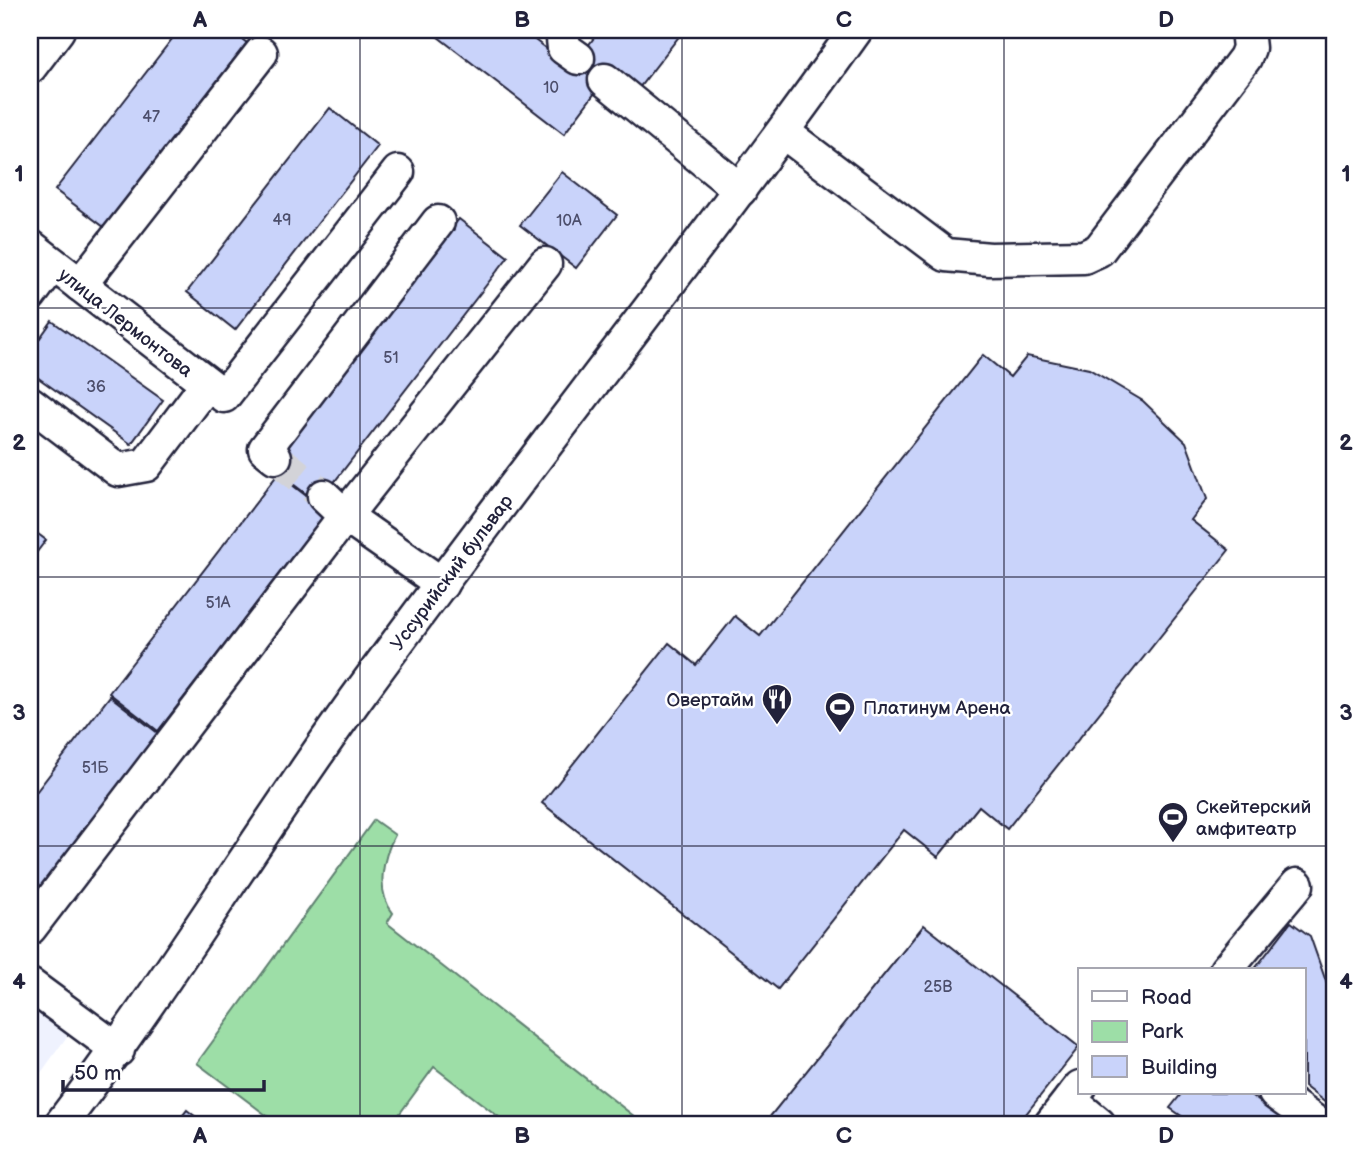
<svg xmlns="http://www.w3.org/2000/svg" width="1365" height="1154" font-family="'Balsamiq Sans',sans-serif">
	<style>
		.built { fill: #eff2fe }
		.green { fill: #9ddea7; stroke: #608071; stroke-width: 2 }
		.building { fill: #c9d3fa; stroke: #22223b; stroke-width: 2 }
		.lines { fill: none; stroke-linecap: round; stroke-linejoin: round }
		.minor-tunnel { stroke: #d3d3d8; stroke-width: 32; stroke-dasharray: 32 16; stroke-linecap: butt }
		.minor-casing { stroke: #22223b; stroke-width: 37 }
		.minor { stroke: #fff; stroke-width: 32 }
		.grid { fill: none; stroke: #22223b; stroke-width: 2; stroke-opacity: 0.55 }
		.labels { text-anchor: middle; stroke-width: 5; stroke-linejoin: round; paint-order: stroke }
		.number-label { font-size: 16px; fill: #4c4e6b }
		.street-label { font-size: 19px; fill: #22223b; stroke: #fff }
		.poi-label { font-size: 19px; fill: #22223b; stroke: #fff; text-anchor: start }
		.neatline { fill: none; stroke: #22223b; stroke-width: 2.5 }
		.grid-label { font-size: 23px; text-anchor: middle; font-weight: bold; fill: #22223b }
	</style>
	<rect width="100%" height="100%" fill="#fff"/>
	<filter id="ink" filterUnits="userSpaceOnUse"><feTurbulence type="fractalNoise" baseFrequency=".0143" numOctaves="2"/><feDisplacementMap in="SourceGraphic" scale="14" xChannelSelector="R" yChannelSelector="G"/><feConvolveMatrix kernelMatrix="1 2 1 2 8 2 1 2 1" color-interpolation-filters="sRGB"/></filter>
	<g filter="url(#ink)">
		<path class="built" d="M30 1000 71 1031 30 1088Z"/>
		<path class="green" d="M374 820 395 835C383 857 375 891 393 913L387 923 644 1124H508L434 1067 392 1124H278L197 1063Z"/>
		<g class="building">
			<path d="M179 30H230L247 43 104 227 55 190Z"/>
			<path d="M429 30H522L571 68 600 30H684L635 93 610 73 564 134Z"/>
			<path d="M330 108 378 146 235 330 187 292Z"/>
			<path d="M562 172 617 215 576 268 520 225Z"/>
			<path d="M459 219 508 257 318 503 268 465Z"/>
			<path d="M52 321 163 400 131 444 30 372V352Z"/>
			<path d="M983 355 1010 377 1027 356 1089 369 1143 401 1186 442 1207 499 1191 520 1229 550 1007 829 979 806 938 857 904 830 778 989 542 803 669 643 696 665 735 616 760 636Z"/>
			<path d="M278 474 327 512 158 731 109 693Z"/>
			<path d="M30 528 46 540 30 561Z"/>
			<path d="M110 696 159 734 30 901V800Z"/>
			<path d="M1291 922 1310 936 1335 1007V1124L1323 1117 1331 1107 1304 1086V970H1254Z"/>
			<path d="M924 925 1079 1047 1018 1124H764Z"/>
			<path d="M1182 1093H1248L1289 1124H1193L1170 1108Z"/>
			<path d="M187 1110 205 1124H176Z"/>
		</g>
		<g class="lines">
			<path class="minor-tunnel" d="M275 457 324 496"/>
			<g class="minor-casing">
				<g id="minor">
					<path d="M562 30 564 48 578 58"/>
					<path d="M30 67 58 30"/>
					<path d="M605 80 740 190"/>
					<path d="M783 132 946 255 990 259 1084 257 1099 250 1245 58 1249 48 1247 30"/>
					<path d="M30 246 224 396 398 172"/>
					<path d="M80 285 261 53"/>
					<path d="M30 295 53 264"/>
					<path d="M30 403 118 470 146 465 207 384"/>
					<path d="M275 457 265 449 438 222"/>
					<path d="M442 584 345 516 545 264"/>
					<path d="M30 928 345 516 324 496"/>
					<path d="M1226 970 1297 885"/>
					<path d="M30 985 118 1050"/>
					<path d="M1275 1093 1318 1124"/>
					<path d="M1070 1100 1099 1124"/>
					<path d="M61 1124C168 984 259 832 363 689 525 467 697 253 856 30"/>
					<path d="M1051 1124 1080 1087"/>
				</g>
			</g>
			<use href="#minor" class="minor"/>
		</g>
	</g>
	<path class="grid" d="M360 30V1124M682 30V1124M1004 30V1124M30 308H1335M30 577H1335M30 846H1335"/>
	<defs>
		<g id="restaurant-pin" transform="scale(1.575)"><path d="M0 17L-7.5 6A9.5 9.5 0 1 1 7.5 6Z" fill="#22223b" stroke="#fff"/><path d="M-5-6h1v4h1v-4h1v4h1v-4h1v5L-1.5 .5V6h-2V.5L-5-1ZM5-6V6H3V1.5H1.5Q1.5-4 5-6Z" fill="#fff"/></g>
		<g id="stadium-pin" transform="scale(1.575)"><path d="M0 17L-7.5 6A9.5 9.5 0 1 1 7.5 6Z" fill="#22223b" stroke="#fff"/><path d="M0-5a6.5 5 0 1 0 0 10a6.5 5 0 1 0 0-10ZM-3.5-1.8h7v3.6h-7Z" fill="#fff"/></g>
	</defs>
	<g fill-rule="evenodd">
		<use href="#restaurant-pin" x="777" y="699"/>
		<use href="#stadium-pin" x="840" y="707"/>
		<use href="#stadium-pin" x="1173" y="817"/>
	</g>
	<g class="labels">
		<g class="number-label">
			<text x="551" y="93">10</text>
			<text x="151" y="122">47</text>
			<text x="282" y="225">49</text>
			<text x="569" y="226">10А</text>
			<text x="391" y="363">51</text>
			<text x="96" y="392">36</text>
			<text x="218" y="608">51А</text>
			<text x="95" y="773">51Б</text>
			<text x="938" y="992">25В</text>
		</g>
		<g class="street-label">
			<text transform="translate(126 322) rotate(38)" y="7">улица Лермонтова</text>
			<text transform="translate(451 572) rotate(-53)" y="7">Уссурийский бульвар</text>
		</g>
		<g class="poi-label">
			<text x="754" y="706" text-anchor="end">Овертайм</text>
			<text x="863" y="714">Платинум Арена</text>
			<text x="1196" y="813">Скейтерский<tspan x="1196" dy="22">амфитеатр</tspan></text>
		</g>
	</g>
	<rect width="1365" height="1154" fill="none" stroke="#fff" stroke-width="77"/>
	<rect x="1078" y="968" width="228" height="126" fill="#ffffff" stroke="#a7a7b1" stroke-width="2"/>
	<rect x="1092" y="991" width="35" height="10" fill="#ffffff" stroke="#a7a7b1" stroke-width="2"/>
	<text x="1141" y="1004" font-size="21" fill="#22223b">Road</text>
	<rect x="1092" y="1021" width="35" height="21" fill="#9ddea7" stroke="#a7a7b1" stroke-width="2"/>
	<text x="1141" y="1038" font-size="21" fill="#22223b">Park</text>
	<rect x="1092" y="1056" width="35" height="21" fill="#c9d3fa" stroke="#a7a7b1" stroke-width="2"/>
	<text x="1141" y="1074" font-size="21" fill="#22223b">Building</text>
	<path d="M63 1080v10h201v-10" fill="none" stroke="#22223b" stroke-width="3.5"/>
	<text x="74" y="1080" font-size="21" fill="#22223b" stroke="#ffffff" stroke-width="5" paint-order="stroke">50 m</text>
	<rect x="38" y="38" width="1288" height="1078" class="neatline"/>
	<g class="grid-label">
		<text x="200" y="27">A</text>
		<text x="522" y="27">B</text>
		<text x="844" y="27">C</text>
		<text x="1166" y="27">D</text>
		<text x="19" y="181">1</text>
		<text x="1346" y="181">1</text>
		<text x="19" y="450">2</text>
		<text x="1346" y="450">2</text>
		<text x="19" y="720">3</text>
		<text x="1346" y="720">3</text>
		<text x="19" y="989">4</text>
		<text x="1346" y="989">4</text>
		<text x="200" y="1143">A</text>
		<text x="522" y="1143">B</text>
		<text x="844" y="1143">C</text>
		<text x="1166" y="1143">D</text>
	</g>
</svg>
